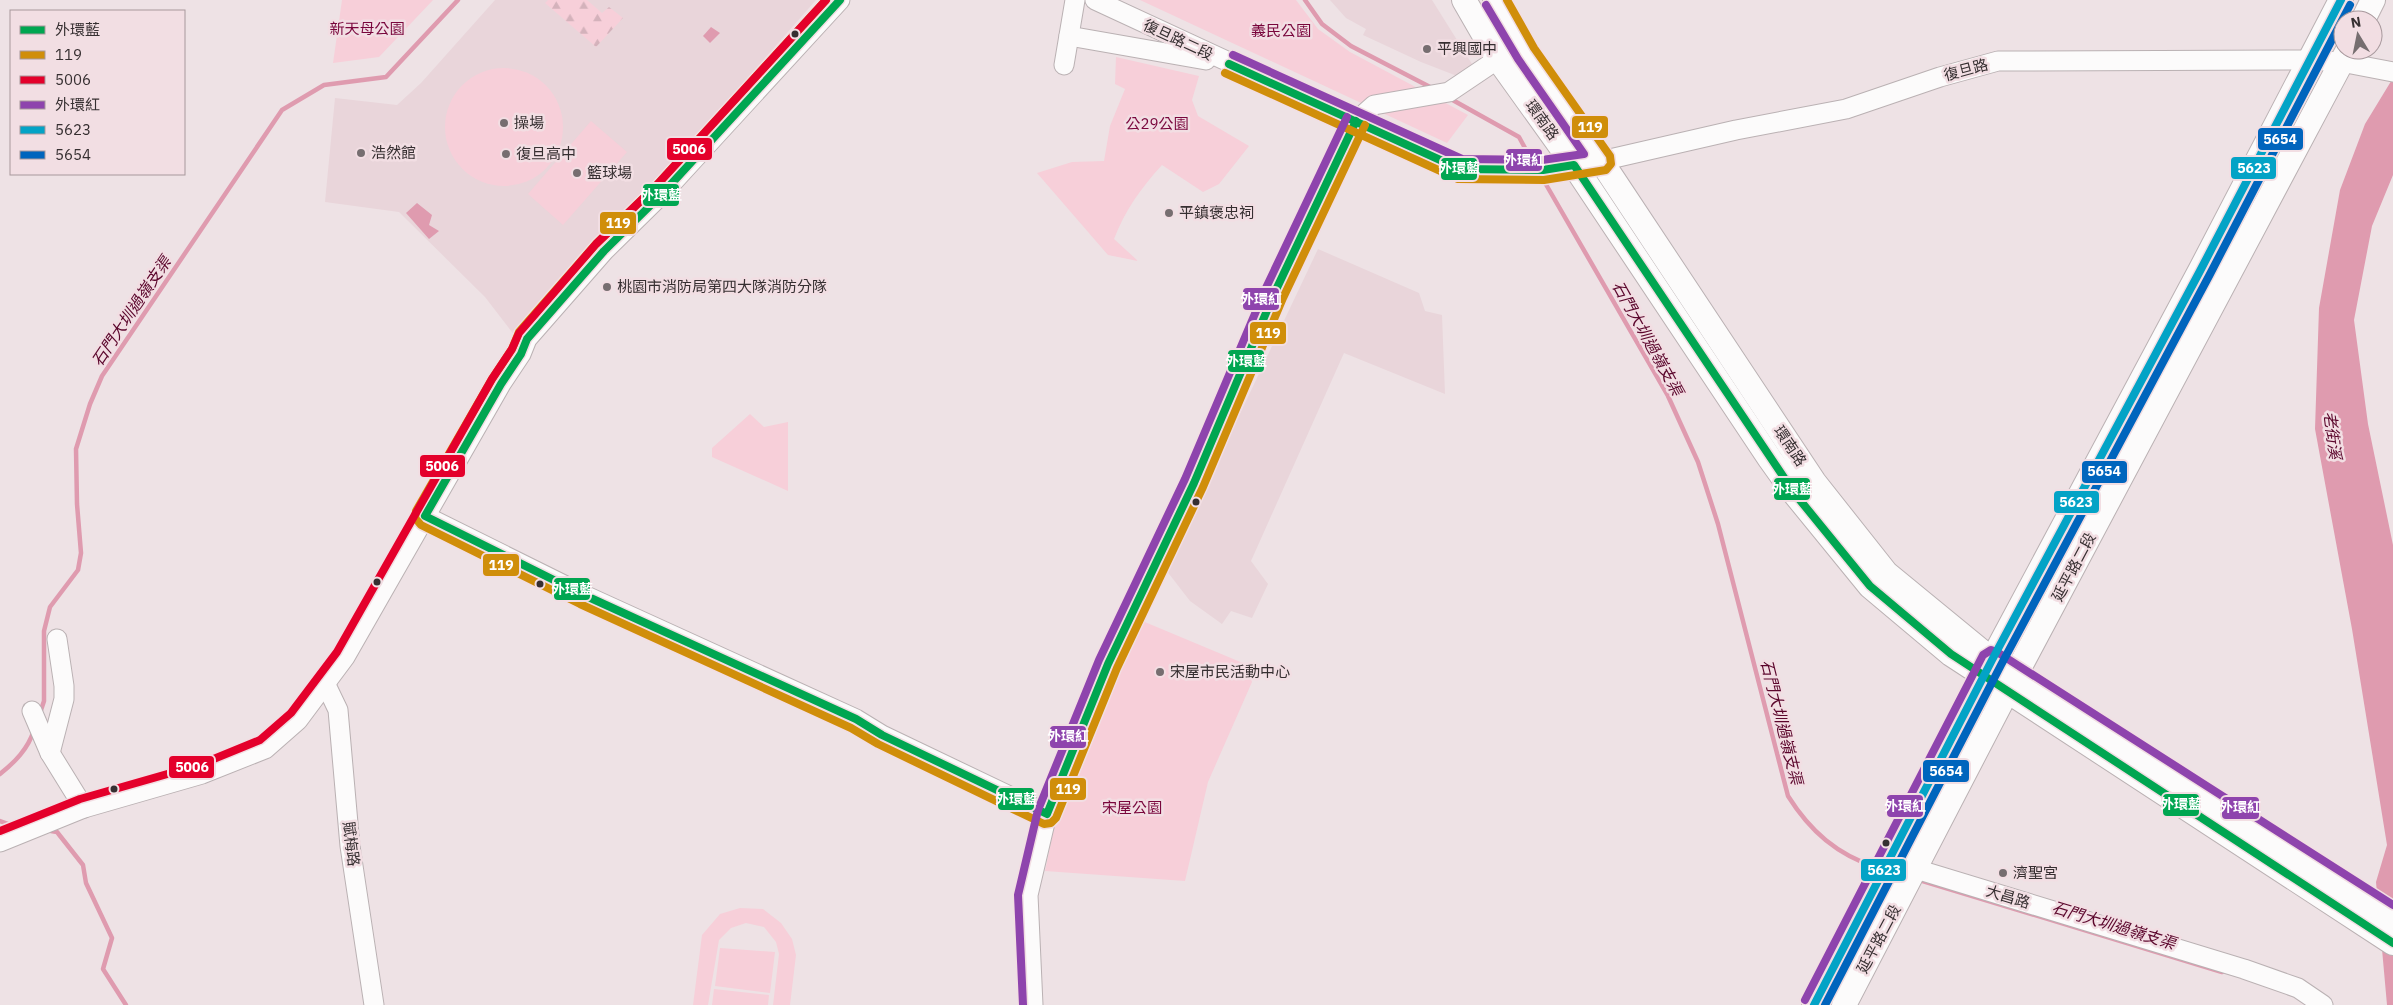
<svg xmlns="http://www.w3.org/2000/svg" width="2393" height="1005" font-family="'IBM Plex Sans','Noto Sans TC',sans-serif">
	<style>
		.built { fill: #e9d5da }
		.green { fill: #f7cfd9 }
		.forest { fill: url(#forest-firs) }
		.water { fill: #df9baf }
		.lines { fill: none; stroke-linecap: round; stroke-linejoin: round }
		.stream { stroke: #df9baf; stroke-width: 4.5 }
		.minor-casing { stroke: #bab1b3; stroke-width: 21 }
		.major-casing { stroke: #bab1b3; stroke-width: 26 }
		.minor { stroke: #fcfbfb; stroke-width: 19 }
		.major { stroke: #fcfbfb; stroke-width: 24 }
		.bus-1-casing { stroke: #f2dee3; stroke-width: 11 }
		.bus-2-casing { stroke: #f2dee3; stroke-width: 11 }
		.bus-3-casing { stroke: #f2dee3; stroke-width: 11 }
		.bus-4-casing { stroke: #f2dee3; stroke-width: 11 }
		.bus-5-casing { stroke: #f2dee3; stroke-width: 11 }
		.bus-6-casing { stroke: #f2dee3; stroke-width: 11 }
		.bus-1 { stroke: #00a651; stroke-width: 8 }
		.bus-2 { stroke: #d08e0a; stroke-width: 8 }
		.bus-3 { stroke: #e4002b; stroke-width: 8 }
		.bus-4 { stroke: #8e44ad; stroke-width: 8 }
		.bus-5 { stroke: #03a3c6; stroke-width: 8 }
		.bus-6 { stroke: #0065bd; stroke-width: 8 }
		.bus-dot { fill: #362f31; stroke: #f2dee3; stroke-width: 2 }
		.poi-dot { fill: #766e70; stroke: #f2dee3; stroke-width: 2 }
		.labels { text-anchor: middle; stroke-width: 5; stroke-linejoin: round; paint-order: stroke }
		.park-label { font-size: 15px; fill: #79063c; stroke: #f2dee3 }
		.street-label { font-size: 15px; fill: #362f31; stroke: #f2dee3 }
		.poi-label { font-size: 15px; fill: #362f31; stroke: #f2dee3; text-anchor: start }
		.water-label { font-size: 16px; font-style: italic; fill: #5b062c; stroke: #f2dee3 }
		.line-badge { stroke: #f2dee3; stroke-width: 2 }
		.badge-label { font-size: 14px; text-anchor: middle; font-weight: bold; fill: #fff }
	</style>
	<defs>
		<pattern id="forest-firs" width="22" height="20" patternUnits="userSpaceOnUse" patternTransform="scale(1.25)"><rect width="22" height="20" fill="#f7cfd9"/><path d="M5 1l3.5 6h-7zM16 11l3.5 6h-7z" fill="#d4b2bb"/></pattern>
	</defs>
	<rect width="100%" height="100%" fill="#eee2e5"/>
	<g class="built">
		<path d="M495 0H816L518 340 485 297 399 212 325 202 335 98 397 105 421 83Z"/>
		<path d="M1330 0H1432L1472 64 1457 76 1421 62 1363 35 1366 29 1346 18Z"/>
		<path d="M1318 249 1419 293 1425 311 1442 315 1445 394 1344 353 1251 561 1268 584 1252 618 1231 611 1222 624 1190 601 1166 570Z"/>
	</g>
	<g class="green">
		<path d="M342 0H433L379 57 333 63Z"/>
		<path d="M1140 0H1296L1318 29 1350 52 1468 115 1447 143Z"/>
		<path d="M1116 57 1199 76 1192 100 1198 116 1249 146 1219 184 1203 192 1162 165C1141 188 1125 210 1114 239L1138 261 1108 255 1037 173 1072 162 1104 161 1110 126 1125 89 1115 84Z"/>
		<circle cx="504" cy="127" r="59"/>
		<path d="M591 121 627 152 563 225 528 194Z"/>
		<path d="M750 414 764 427 788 422V491L712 457V448Z"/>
		<path d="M1140 620 1250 666 1252 682 1208 782 1185 881 1045 871 1054 828 1072 770Z"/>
		<path d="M740 908 763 909 781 923 792 939 796 955 790 1005H773L779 954 776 942 764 927 746 923 731 928 719 940 708 1005H693L702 935 720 914Z"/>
		<path d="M720 948 775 952 770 993 715 986Z"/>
		<path d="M714 989 769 995 768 1005H712Z"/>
	</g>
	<path class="forest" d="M548 0H587L602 13 609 7 623 18 596 47 545 3Z"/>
	<g class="water">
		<path d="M711 27 720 33 710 43 703 36Z"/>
		<path d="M2393 78V175L2372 226 2354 320 2368 424 2393 545V1005H2387L2376 882 2387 845 2352 629 2315 429 2319 308 2340 190 2365 124Z"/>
		<path d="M417 203 432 215 429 225 439 231 429 239 406 213Z"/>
	</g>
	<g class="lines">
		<g class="stream">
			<path d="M1305 0 1322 24 1351 46 1432 88"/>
			<path d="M1449 98 1519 137 1531 159"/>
			<path d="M1544 181 1668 396 1698 462 1718 524 1788 796C1810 831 1837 855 1878 868"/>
			<path d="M40 713 44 701V631L50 607 78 570 81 553 77 504 76 449 90 404 102 376 282 110 324 85 386 77 458 0"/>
			<path d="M0 774C15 762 28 749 34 730"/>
			<path d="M0 821 11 825"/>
			<path d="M51 831 57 832 83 865 86 883 112 938 103 969 126 1005"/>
			<path d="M1916 879 2222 972"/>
		</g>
		<g class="minor-casing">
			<g id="minor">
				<path d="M1095 0 1460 169 1543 170 1601 161 1736 130 1846 109 1940 77 1998 61 2309 60 2341 62 2393 72"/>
				<path d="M1069 36 1206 60"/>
				<path d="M1064 65 1075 0"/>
				<path d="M425 516 584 595 856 719 882 735 1047 814"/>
				<path d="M326 685 338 710 350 846 374 1005"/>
				<path d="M32 711 50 753 84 808"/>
				<path d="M50 753 64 699V686L57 639"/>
				<path d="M0 842 84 808 202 774 265 749 298 720 345 657 501 384 521 354 527 339 604 251 662 194 840 0"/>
				<path d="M1891 859 1916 869 2244 969 2298 988 2323 1005"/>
				<path d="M1033 1005 1028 895 1047 814 1108 664 1194 483 1274 294 1356 121 1374 105 1449 92 1498 59"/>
			</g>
		</g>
		<g class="major-casing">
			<g id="major">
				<path d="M1464 0 1498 59 1574 165 1770 459 1795 494 1870 586 1951 654 2393 943"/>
				<path d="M1495 0 1526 53 1601 161 1814 482 1886 573 1992 660 2393 917"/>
				<path d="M2363 20 2373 0"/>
				<path d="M1814 1005 1992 660 2200 271 2341 0"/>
				<path d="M1844 1005 2007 691 2348 50"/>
			</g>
		</g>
		<use href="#minor" class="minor"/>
		<use href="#major" class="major"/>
		<g class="bus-1-casing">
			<g id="bus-1">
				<path d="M840 0 662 194 604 251 527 339 521 354 501 384 425 516 584 595 856 719 882 735 1047 814 1108 664 1194 483 1274 294 1356 121"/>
				<path d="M1229 64 1460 169 1543 170 1574 165 1795 494 1870 586 1951 654 2393 943"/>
			</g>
		</g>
		<g class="bus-2-casing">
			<g id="bus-2">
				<path d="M826 0 655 187 596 244 519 332 512 349 492 379 416 511 415 518 421 525 580 604 851 728 878 744 1044 824 1051 823 1056 818 1117 668 1203 487 1283 298 1365 125"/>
				<path d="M1225 73 1458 179 1544 180 1606 170 1611 164 1610 156 1534 48 1507 0"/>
			</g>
		</g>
		<g class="bus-3-casing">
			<path id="bus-3" d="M0 831 80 799 199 765 260 740 291 713 337 652 492 379 512 349 519 333 596 244 655 187 826 0"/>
		</g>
		<g class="bus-4-casing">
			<g id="bus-4">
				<path d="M1233 55 1462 159 1542 160 1584 154 1518 59 1486 5"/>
				<path d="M1805 1000 1983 655 1991 650 1997 652 2393 905"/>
				<path d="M1023 1005 1018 895 1038 810 1099 660 1185 479 1265 290 1347 117"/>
			</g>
		</g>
		<g class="bus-5-casing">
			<path id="bus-5" d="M1814 1005 1992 660 2200 271 2341 0"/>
		</g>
		<g class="bus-6-casing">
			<path id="bus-6" d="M1825 1005 2001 665 2209 276 2350 5"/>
		</g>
		<use href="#bus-1" class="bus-1"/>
		<use href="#bus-2" class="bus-2"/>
		<use href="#bus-3" class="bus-3"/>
		<use href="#bus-4" class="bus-4"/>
		<use href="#bus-5" class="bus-5"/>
		<use href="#bus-6" class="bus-6"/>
	</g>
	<g class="bus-dot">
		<circle cx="795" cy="34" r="4.5"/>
		<circle cx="1196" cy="502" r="4.5"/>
		<circle cx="377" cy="582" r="4.5"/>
		<circle cx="540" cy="584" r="4.5"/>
		<circle cx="114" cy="789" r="4.5"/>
		<circle cx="1886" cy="843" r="4.5"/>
	</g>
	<g class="poi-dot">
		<circle cx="1427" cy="49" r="5"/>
		<circle cx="504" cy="123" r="5"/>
		<circle cx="361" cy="153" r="5"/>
		<circle cx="506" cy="154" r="5"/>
		<circle cx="577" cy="173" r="5"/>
		<circle cx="1169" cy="213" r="5"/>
		<circle cx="607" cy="287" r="5"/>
		<circle cx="1160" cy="672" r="5"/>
		<circle cx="2003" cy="873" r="5"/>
	</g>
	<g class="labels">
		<g class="park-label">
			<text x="367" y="34">新天母公園</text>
			<text x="1281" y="36">義民公園</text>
			<text x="1157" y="129">公29公園</text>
			<text x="1132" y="813">宋屋公園</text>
		</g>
		<g class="street-label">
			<text transform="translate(1178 40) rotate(25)" y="5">復旦路二段</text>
			<text transform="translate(1966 70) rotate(-15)" y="5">復旦路</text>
			<text transform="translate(1542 120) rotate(54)" y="5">環南路</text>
			<text transform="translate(1790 446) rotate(56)" y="5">環南路</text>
			<text transform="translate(2074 567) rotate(-62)" y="5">延平路二段</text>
			<text transform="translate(351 844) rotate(83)" y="5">賦梅路</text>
			<text transform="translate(2008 897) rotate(17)" y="5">大昌路</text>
			<text transform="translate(1879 939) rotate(-62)" y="5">延平路二段</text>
		</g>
		<g class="poi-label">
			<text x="1437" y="54">平興國中</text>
			<text x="514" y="128">操場</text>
			<text x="371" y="158">浩然館</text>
			<text x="516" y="159">復旦高中</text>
			<text x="587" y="178">籃球場</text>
			<text x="1179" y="218">平鎮褒忠祠</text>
			<text x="617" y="292">桃園市消防局第四大隊消防分隊</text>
			<text x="1170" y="677">宋屋市民活動中心</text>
			<text x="2013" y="878">濟聖宮</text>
		</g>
		<g class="water-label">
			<text transform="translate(131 311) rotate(-56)" y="6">石門大圳過嶺支渠</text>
			<text transform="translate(1648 338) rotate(61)" y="6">石門大圳過嶺支渠</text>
			<text transform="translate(2333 435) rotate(83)" y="6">老街溪</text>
			<text transform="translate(1782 722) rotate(76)" y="6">石門大圳過嶺支渠</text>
			<text transform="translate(2114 925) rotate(17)" y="6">石門大圳過嶺支渠</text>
		</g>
	</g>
	<g class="line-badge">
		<rect x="1571" y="115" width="38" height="24" rx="5" fill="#d08e0a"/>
		<rect x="2257" y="127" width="47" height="24" rx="5" fill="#0065bd"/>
		<rect x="666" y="137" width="47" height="24" rx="5" fill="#e4002b"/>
		<rect x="1505" y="148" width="38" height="24" rx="5" fill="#8e44ad"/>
		<rect x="2230" y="156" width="47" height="24" rx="5" fill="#03a3c6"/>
		<rect x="1440" y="157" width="38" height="24" rx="5" fill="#00a651"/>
		<rect x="642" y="183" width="38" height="24" rx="5" fill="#00a651"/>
		<rect x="599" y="211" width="38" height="24" rx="5" fill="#d08e0a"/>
		<rect x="1242" y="287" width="38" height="24" rx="5" fill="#8e44ad"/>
		<rect x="1249" y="321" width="38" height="24" rx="5" fill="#d08e0a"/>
		<rect x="1227" y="349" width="38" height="24" rx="5" fill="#00a651"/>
		<rect x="419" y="454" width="47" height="24" rx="5" fill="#e4002b"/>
		<rect x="2081" y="460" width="47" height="24" rx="5" fill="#0065bd"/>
		<rect x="1773" y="477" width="38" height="24" rx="5" fill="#00a651"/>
		<rect x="2053" y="490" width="47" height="24" rx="5" fill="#03a3c6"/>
		<rect x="482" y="553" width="38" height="24" rx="5" fill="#d08e0a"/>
		<rect x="553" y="577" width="38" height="24" rx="5" fill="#00a651"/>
		<rect x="1049" y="725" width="38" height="24" rx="5" fill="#8e44ad"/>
		<rect x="168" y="755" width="47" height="24" rx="5" fill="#e4002b"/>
		<rect x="1922" y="759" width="48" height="24" rx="5" fill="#0065bd"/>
		<rect x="1049" y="777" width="38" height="24" rx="5" fill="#d08e0a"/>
		<rect x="997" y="787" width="38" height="24" rx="5" fill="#00a651"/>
		<rect x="2162" y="793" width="38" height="24" rx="5" fill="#00a651"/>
		<rect x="1886" y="794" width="38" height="24" rx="5" fill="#8e44ad"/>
		<rect x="2221" y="796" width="39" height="24" rx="5" fill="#8e44ad"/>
		<rect x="1860" y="858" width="47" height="24" rx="5" fill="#03a3c6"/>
	</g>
	<g class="badge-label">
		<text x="1590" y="132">119</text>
		<text x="2280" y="144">5654</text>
		<text x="689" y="154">5006</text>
		<text x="1524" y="165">外環紅</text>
		<text x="2254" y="173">5623</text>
		<text x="1459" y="173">外環藍</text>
		<text x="661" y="200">外環藍</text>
		<text x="618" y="228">119</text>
		<text x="1261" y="304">外環紅</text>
		<text x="1268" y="338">119</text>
		<text x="1246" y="366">外環藍</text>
		<text x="442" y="471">5006</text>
		<text x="2104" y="476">5654</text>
		<text x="1792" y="494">外環藍</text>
		<text x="2076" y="507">5623</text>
		<text x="501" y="570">119</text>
		<text x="572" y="594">外環藍</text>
		<text x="1068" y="741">外環紅</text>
		<text x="192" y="772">5006</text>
		<text x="1946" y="776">5654</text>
		<text x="1068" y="794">119</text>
		<text x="1016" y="804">外環藍</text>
		<text x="2181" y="809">外環藍</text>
		<text x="1905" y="811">外環紅</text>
		<text x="2240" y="812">外環紅</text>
		<text x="1884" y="875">5623</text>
	</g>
	<rect x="10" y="10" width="175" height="165" fill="#f2dee3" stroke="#a7989c"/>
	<rect x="20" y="26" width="25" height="8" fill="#00a651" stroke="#a7989c"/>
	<text x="55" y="35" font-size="15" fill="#362f31">外環藍</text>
	<rect x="20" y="51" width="25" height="8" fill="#d08e0a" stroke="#a7989c"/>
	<text x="55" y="60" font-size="15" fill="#362f31">119</text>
	<rect x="20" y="76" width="25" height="8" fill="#e4002b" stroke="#a7989c"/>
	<text x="55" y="85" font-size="15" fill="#362f31">5006</text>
	<rect x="20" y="101" width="25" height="8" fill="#8e44ad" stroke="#a7989c"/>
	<text x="55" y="110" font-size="15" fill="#362f31">外環紅</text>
	<rect x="20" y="126" width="25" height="8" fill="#03a3c6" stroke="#a7989c"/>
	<text x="55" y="135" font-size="15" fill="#362f31">5623</text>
	<rect x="20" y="151" width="25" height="8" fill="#0065bd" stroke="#a7989c"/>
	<text x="55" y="160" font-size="15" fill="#362f31">5654</text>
	<g transform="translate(2358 35) rotate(350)"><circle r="24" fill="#f2dee3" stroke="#a7989c"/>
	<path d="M0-4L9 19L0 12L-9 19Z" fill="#766e70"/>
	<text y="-8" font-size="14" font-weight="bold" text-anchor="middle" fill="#362f31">N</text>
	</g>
</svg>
